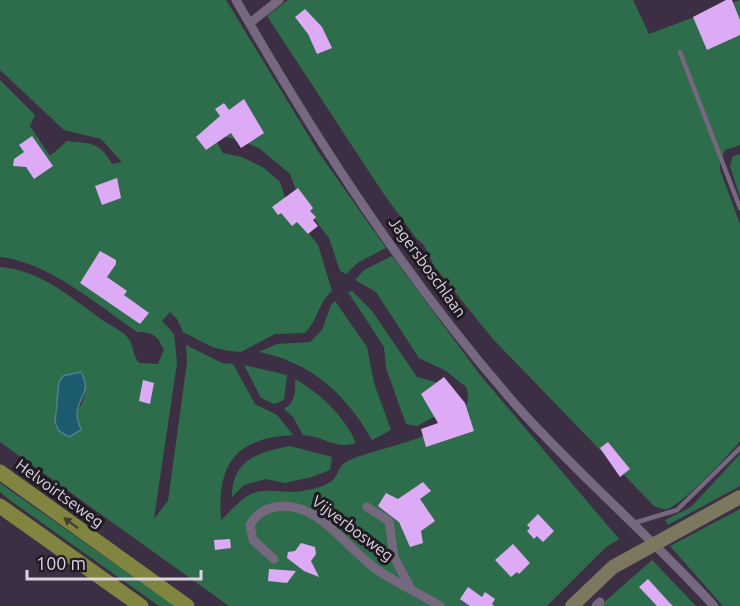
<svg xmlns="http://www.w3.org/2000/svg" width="740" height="606" font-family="Ubuntu,sans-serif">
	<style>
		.green { fill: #2e6d4b; fill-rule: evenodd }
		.water { fill: #1b5b6d; stroke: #557f90; stroke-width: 1.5 }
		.building { fill: #ddabf6 }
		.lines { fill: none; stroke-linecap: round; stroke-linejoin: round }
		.service { stroke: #76687e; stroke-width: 4.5 }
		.minor { stroke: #76687e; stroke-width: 9 }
		.secondary { stroke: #7c775f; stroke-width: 14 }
		.primary { stroke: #828540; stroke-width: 15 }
		.oneway { fill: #423f2d }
		.labels { text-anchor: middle; stroke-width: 6; stroke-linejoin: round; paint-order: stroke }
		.street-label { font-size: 16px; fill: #dcd4e0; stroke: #201a23 }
	</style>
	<rect width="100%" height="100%" fill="#3d2f43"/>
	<g class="green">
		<path d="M0 0H226L319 153 386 248 359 262 346 274 340 271 329 238 300 201 290 174 259 148 236 139 213 135 223 153 242 157 264 168 280 182 288 206 318 245 332 291C318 303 318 320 305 333L275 334 241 352 229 351 212 347 183 332 177 319 170 312 162 321 174 334 177 363 154 519 168 501 187 362 186 345 222 363 233 364 255 404 277 415 293 435C235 438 217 464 221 520 230 512 241 498 253 493 271 487 289 495 307 490 314 489 328 485 333 480 338 475 339 465 346 462 375 446 484 434 466 387L446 371 419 358 376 292 355 280 364 270 392 256 481 376 619 539 606 547 547 606H229L0 442V267C39 269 75 300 105 322 112 326 124 332 128 338 134 345 132 355 139 363L158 364 164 350C157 335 153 332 137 332 98 305 48 262 0 257V80L35 115 30 126 50 156 67 141C91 144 99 141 112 164L122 162 101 139 64 130 0 70ZM81 372C94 396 76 415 59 431L55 414 59 386Z"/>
		<path d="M288 0H633L649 34 740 0V145L725 150 720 161V170L740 224V441C730 454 680 507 667 509 663 510 658 507 654 506L492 338 434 266 424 245 416 238 383 193 267 16Z"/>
		<path d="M740 154V197L730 166 733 156Z"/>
		<path d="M352 291 372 311 417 377 443 384 442 413 417 426 406 424 386 368 384 347 348 292Z"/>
		<path d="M335 301 367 347 374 383 391 430 372 440C347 395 311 362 259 352L277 344 310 342 322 330 331 305Z"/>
		<path d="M244 365 287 375 284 400 274 404 261 398Z"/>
		<path d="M295 379C320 393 345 417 356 443 333 450 325 436 303 435L293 417 284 409C295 403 296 391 295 379Z"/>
		<path d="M290 446 332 457 330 470 312 477 285 483 265 479 244 485 232 497C232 460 258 452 290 446Z"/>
		<path d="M740 454V486L668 525 665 520 691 507Z"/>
		<path d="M0 483 175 606H159L7 498 0 492Z"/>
		<path d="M740 509V606H723L670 546Z"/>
		<path d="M652 560 696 606H600Z"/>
	</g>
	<path class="water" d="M81 372C93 394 77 396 77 415 77 420 80 426 81 430L69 437 59 431 55 422 59 382 63 376Z"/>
	<g class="building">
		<path d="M726 0H732L740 20V35L707 50 693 17Z"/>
		<path d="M305 9 322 27 332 48 317 54 308 34 295 17Z"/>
		<path d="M244 99 264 133 241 148 231 133 206 150 196 137 220 116 215 109 224 103 229 110Z"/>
		<path d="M32 136 53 166 34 179 26 167 13 166 14 159 24 152 19 145Z"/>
		<path d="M117 178 121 198 102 205 95 186Z"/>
		<path d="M298 188 313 208 310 211 316 217 313 220 318 226 308 234 297 222 292 226 281 213 278 215 272 207Z"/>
		<path d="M100 251 116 260V264L107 277 127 291 124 295 149 313 140 324 80 283Z"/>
		<path d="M444 377 465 403 474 431 426 447 421 429 438 423 421 394Z"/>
		<path d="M143 380 154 383 150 404 139 401Z"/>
		<path d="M608 442 630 469 620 477 600 448Z"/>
		<path d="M423 482 431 491 420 499 435 521 421 531 423 543 410 547 399 522 378 506 386 493 398 499Z"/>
		<path d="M538 514 554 531 543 542 537 536 534 539 527 531 530 528 527 525Z"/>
		<path d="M230 539 231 548 215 550 214 540Z"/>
		<path d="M301 543 315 547 316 554 311 561 319 577 304 571 287 558 288 552 295 551Z"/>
		<path d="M513 544 530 563 519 574 517 572 511 577 495 560Z"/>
		<path d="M269 569 296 571 287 583 268 581Z"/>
		<path d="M648 579 668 601 673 606H657L639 587Z"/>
		<path d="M468 587 482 597 485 592 495 599 492 604 494 606H470L460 599Z"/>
	</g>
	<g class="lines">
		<g class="service">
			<path d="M680 52 740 208"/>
			<path d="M634 523 677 510 740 448"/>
		</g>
		<g class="minor">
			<path d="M236 0C319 145 412 288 523 413 584 480 653 539 714 606"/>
			<path d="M250 23 279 0"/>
			<path d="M367 507 389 521 394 557 410 587"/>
			<path d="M274 559 253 540 250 525C255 516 264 509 275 507 317 499 345 547 376 569 396 583 419 593 440 606"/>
			<path d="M596 606 600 602"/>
		</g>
		<path class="secondary" d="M572 606 613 567 740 497"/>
		<g class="primary">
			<path d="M0 472 187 606"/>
			<path d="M0 506 141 606"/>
		</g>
	</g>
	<defs><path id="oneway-solid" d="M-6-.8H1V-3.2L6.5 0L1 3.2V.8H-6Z" transform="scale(1.5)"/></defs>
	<use class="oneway" href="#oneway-solid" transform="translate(71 523) rotate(-144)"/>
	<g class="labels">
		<g class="street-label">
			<text transform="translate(428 267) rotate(54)" y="6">Jagersboschlaan</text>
			<text transform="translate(60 493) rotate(36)" y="6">Helvoirtseweg</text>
			<text transform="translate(353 528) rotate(37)" y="6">Vijverbosweg</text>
		</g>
	</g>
	<path d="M27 570v9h174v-9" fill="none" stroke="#dcd4e0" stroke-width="3"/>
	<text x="36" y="570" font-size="18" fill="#dcd4e0" stroke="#201a23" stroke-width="4.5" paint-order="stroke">100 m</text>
</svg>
